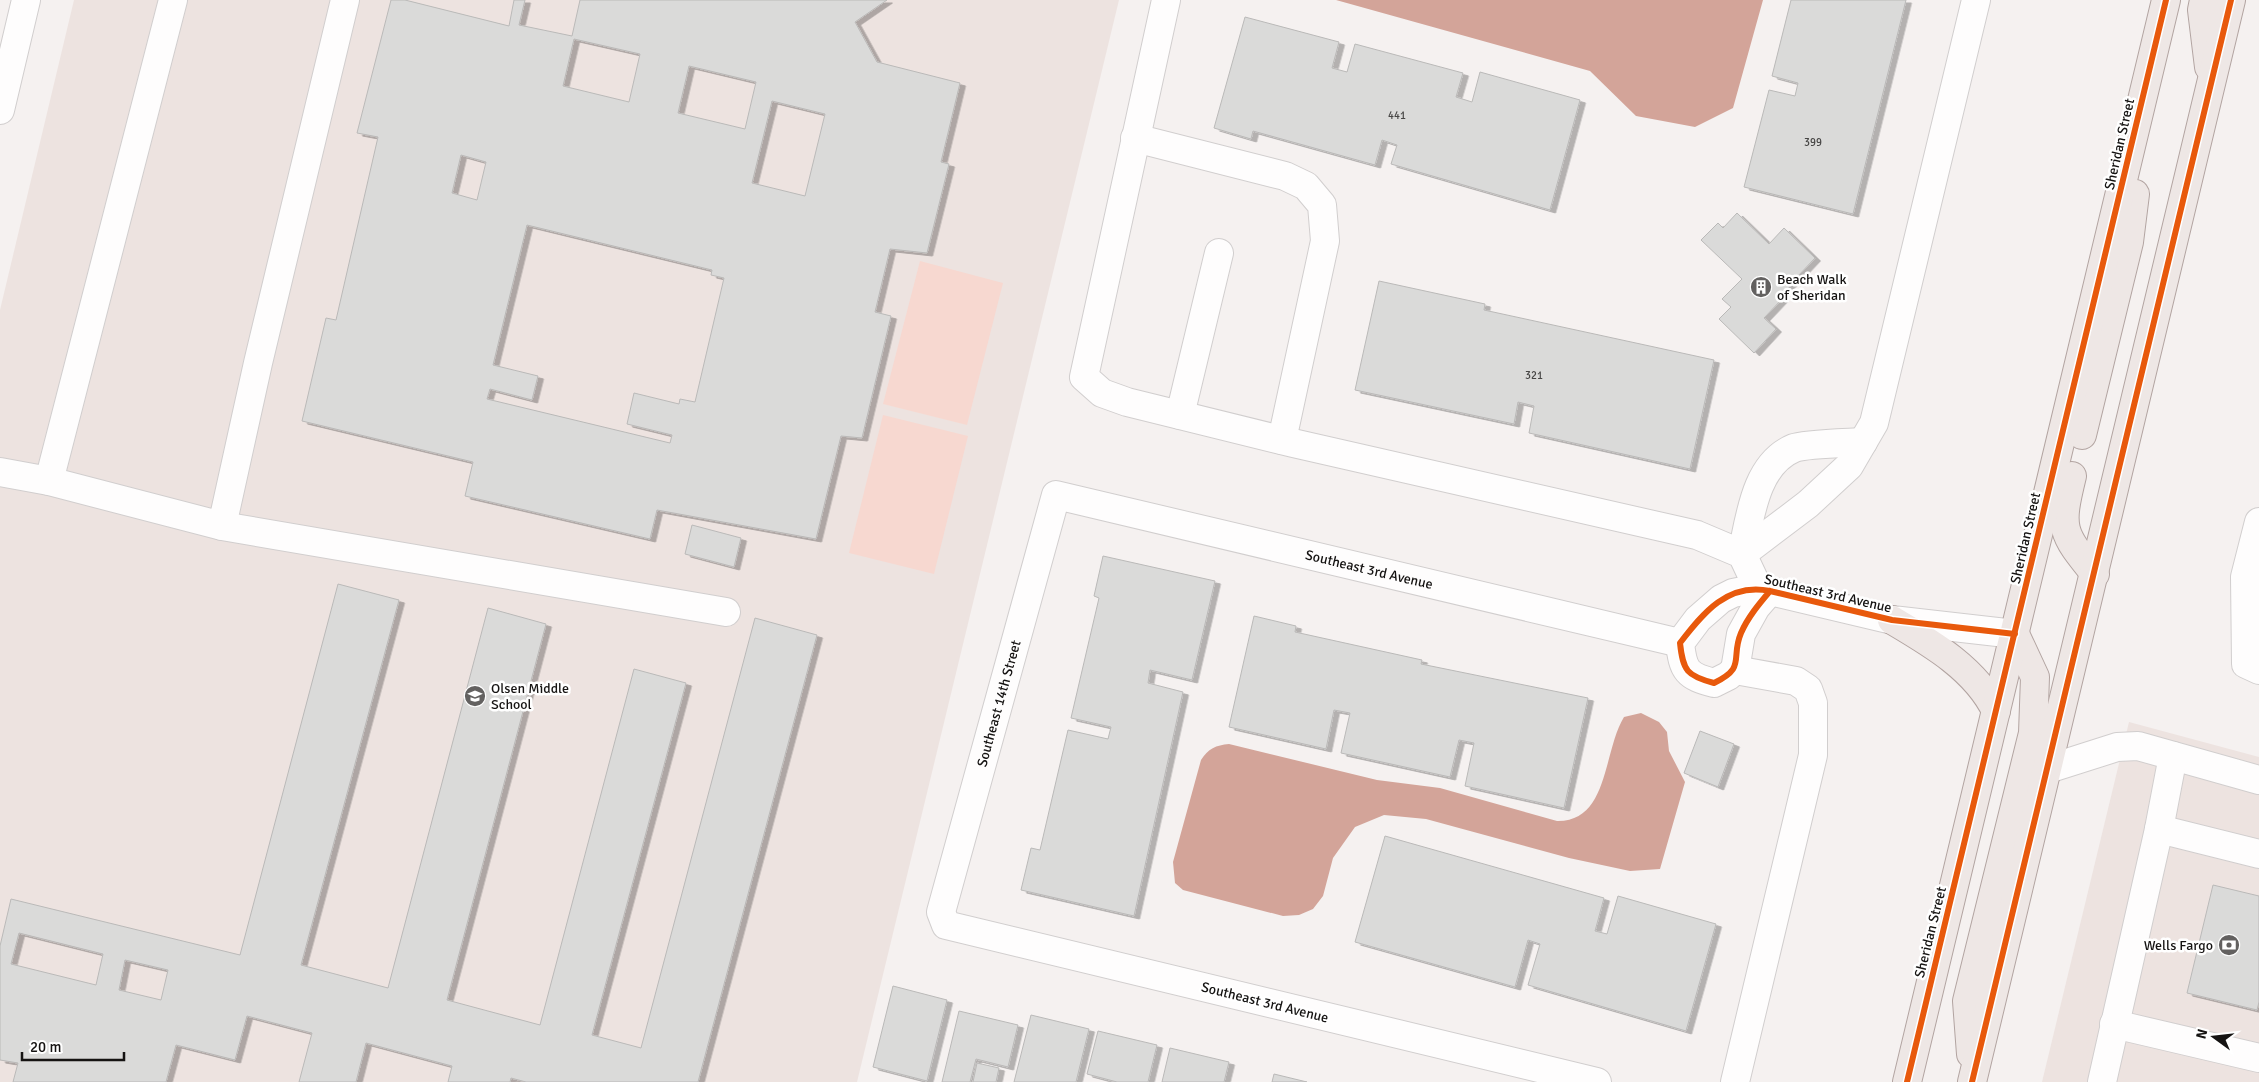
<svg xmlns="http://www.w3.org/2000/svg" width="2259" height="1082" font-family="Signika,sans-serif">
	<style>
		.built { fill: #ede3e0 }
		.green { fill: #f7d8d0 }
		.water { fill: #d3a499 }
		.building { fill: #dadad9; stroke: #bab9b8; fill-rule: evenodd; filter: url(#shadow) }
		.lines { fill: none; stroke-linecap: round; stroke-linejoin: round }
		.minor-casing { stroke: #d1cece; stroke-width: 30 }
		.major-casing { stroke: #b2a4a1; stroke-width: 30 }
		.minor { stroke: #fefdfd; stroke-width: 28 }
		.major { stroke: #eee7e5; stroke-width: 28 }
		.cycleway-casing { stroke: #fff; stroke-width: 9 }
		.cycleway { stroke: #e8590c; stroke-width: 6 }
		.labels { text-anchor: middle; stroke-width: 5; stroke-linejoin: round; paint-order: stroke }
		.number-label { font-size: 11px; fill: #474645 }
		.street-label { font-size: 14px; fill: #151312; stroke: #fff }
		.poi-label { font-size: 14px; fill: #151312; stroke: #fff; text-anchor: start }
	</style>
	<defs>
		<filter id="shadow"><feDropShadow dx="5.5" dy="3" stdDeviation="0" flood-color="#0004"/></filter>
	</defs>
	<rect width="100%" height="100%" fill="#f5f1f0"/>
	<g class="built">
		<path d="M74 0H1119L857 1082H0V310Z"/>
		<path d="M2129 722 2259 757V1082H2042Z"/>
	</g>
	<g class="green">
		<path d="M920 261 1003 283 967 425 883 404Z"/>
		<path d="M883 415 968 436 934 574 849 553Z"/>
	</g>
	<g class="water">
		<path d="M1336 0H1763L1733 108 1695 127 1636 116 1590 71Z"/>
		<path d="M1641 713 1659 722 1667 732 1669 751 1685 782 1660 869 1630 871 1569 858 1426 819 1384 815 1355 827 1333 858 1323 896 1313 909 1299 915 1283 916 1183 890 1175 883 1173 862 1201 760C1208 749 1216 745 1229 744L1377 780 1440 788 1557 821C1609 822 1603 751 1624 717Z"/>
	</g>
	<g class="building">
		<path d="M391 0H405L509 26 514 0H525L519 25 572 36 580 0H887L855 22 877 62 960 83 941 162 949 164 927 253 890 249 875 312 891 316 862 438 841 436 816 539 657 510 650 539 465 496 473 462 302 421 326 318 336 320 378 137 357 133ZM574 39 640 54 629 102 563 86ZM689 66 756 82 745 129 678 113ZM772 101 825 114 805 196 752 183ZM461 155 486 162 477 200 452 193ZM527 225 712 270 711 275 724 278 695 402 680 399 679 404 634 393 627 424 672 435 670 443 487 399 490 389 532 400 538 376 493 365Z"/>
		<path d="M1791 0H1906L1853 214 1744 187 1769 90 1795 96 1798 83 1772 76Z"/>
		<path d="M1245 17 1339 42 1332 68 1347 72 1355 44 1463 73 1456 97 1472 102 1480 72 1580 100 1550 210 1391 164 1397 145 1382 140 1375 165 1253 131 1251 139 1214 128Z"/>
		<path d="M1737 213 1769 244 1784 228 1815 258 1780 295 1783 298 1764 318 1776 329 1754 353 1719 319 1731 307 1722 299 1742 279 1701 240 1718 223 1723 228Z"/>
		<path d="M1379 281 1485 304 1484 310 1714 360 1690 469 1529 433 1534 406 1518 402 1514 424 1355 390Z"/>
		<path d="M692 525 741 538 734 567 685 554Z"/>
		<path d="M1103 556 1215 581 1192 680 1150 670 1148 683 1183 692 1134 916 1021 890 1031 848 1040 850 1068 730 1108 739 1111 727 1071 718 1099 598 1094 596Z"/>
		<path d="M338 584 399 600 301 965 388 988 488 608 546 624 447 1000 540 1025 634 669 686 683 592 1035 641 1048 755 618 817 635 698 1082H526L511 1078 510 1082H448L452 1066 366 1043 356 1082H299L312 1033 247 1016 235 1060 176 1045 166 1082H13L18 1063 0 1060V946L11 899 240 955ZM19 933 103 954 96 985 11 964ZM125 960 168 970 161 1000 119 990Z"/>
		<path d="M1254 616 1296 626 1295 632 1422 660 1421 664 1588 698 1564 808 1465 786 1474 743 1459 740 1450 777 1341 753 1350 713 1334 710 1326 749 1229 727Z"/>
		<path d="M1700 731 1734 744 1718 787 1684 773Z"/>
		<path d="M1385 836 1604 898 1595 931 1607 934 1618 896 1716 924 1686 1031 1528 985 1540 944 1528 940 1515 987 1355 942Z"/>
		<path d="M2213 885 2259 896V1002L2257 1010 2187 993Z"/>
		<path d="M893 986 947 1000 927 1081 873 1067Z"/>
		<path d="M959 1011 1018 1025 1008 1067 976 1059 970 1082H942Z"/>
		<path d="M1031 1015 1089 1029 1076 1082H1014Z"/>
		<path d="M1098 1031 1157 1045 1148 1082H1117L1087 1074Z"/>
		<path d="M1170 1048 1229 1062 1224 1082H1162Z"/>
		<path d="M977 1063 999 1068 996 1082H973Z"/>
		<path d="M1274 1074 1307 1082H1272Z"/>
	</g>
	<g class="lines">
		<g class="minor-casing">
			<g id="minor">
				<path d="M1166 0 1084 377 1102 393 1127 402 1293 443 1697 535 1742 554 1758 588"/>
				<path d="M0 110 26 0"/>
				<path d="M1135 138 1285 176 1306 186 1322 205 1325 241 1282 440"/>
				<path d="M1180 415 1219 253"/>
				<path d="M0 472 49 481 222 526 258 363 345 0"/>
				<path d="M49 481 173 0"/>
				<path d="M2259 522 2245 577 2246 664 2259 670"/>
				<path d="M222 526 726 612"/>
				<path d="M1742 554 1808 504 1849 466 1874 423 1976 0"/>
				<path d="M1742 554C1750 518 1755 464 1794 448 1804 444 1848 443 1863 442"/>
				<path d="M1735 670 1796 681 1808 689 1813 703V755L1735 1082"/>
				<path d="M1735 670 1728 676 1714 683C1687 676 1683 671 1680 643L1698 619 1721 599 1733 593 1758 588 1892 620 2015 634"/>
				<path d="M1735 670 1741 634 1756 607 1770 591"/>
				<path d="M2048 769 2117 747 2138 746 2259 780"/>
				<path d="M2159 829 2173 756"/>
				<path d="M2114 1024 2259 1058"/>
				<path id="s1" d="M1597 1082 946 925 941 912 1056 495 1680 643"/>
				<path d="M2102 1082 2159 829 2259 854"/>
			</g>
		</g>
		<g class="major-casing">
			<g id="major">
				<path d="M2204 0 2202 10 2209 67"/>
				<path d="M2082 435 2129 242 2135 194"/>
				<path d="M2072 476C2059 529 2061 532 2095 574"/>
				<path d="M1892 620C1931 643 1976 669 1996 711"/>
				<path d="M1971 1054 1967 1001 2033 733 2035 677 2015 634"/>
				<path d="M1907 1082 2166 0"/>
				<path d="M1972 1082 2231 0"/>
			</g>
		</g>
		<use href="#minor" class="minor"/>
		<use href="#major" class="major"/>
		<g class="cycleway-casing">
			<g id="cycleway">
				<path d="M1770 591C1759 604 1748 617 1741 633 1730 659 1747 667 1714 683 1687 676 1683 671 1680 643 1703 613 1728 582 1770 591L1892 620 2015 634"/>
				<path d="M1907 1082 2166 0"/>
				<path d="M1972 1082 2231 0"/>
			</g>
		</g>
		<use href="#cycleway" class="cycleway"/>
	</g>
	<defs>
		<g id="building-disc" transform="scale(1.125)"><circle r="9.5" fill="#636160" stroke="#fff"/><path d="M-4-6H4V6H1V3H-1V6H-4ZM-2.5-4.3h1.7v1.8h-1.7ZM.8-4.3h1.7v1.8H.8ZM-2.5-1h1.7V.8h-1.7ZM.8-1h1.7V.8H.8Z" fill="#fff"/></g>
		<g id="school-disc" transform="scale(1.125)"><circle r="9.5" fill="#636160" stroke="#fff"/><path d="M0-5L7-2L0 1L-7-2ZM-4 1L0 2.5L4 1V4Q0 6-4 4Z" fill="#fff"/></g>
		<g id="bank-disc" transform="scale(1.125)"><circle r="9.5" fill="#636160" stroke="#fff"/><path d="M-6-4H6V4H-6ZM0-2.3a2.3 2.3 0 1 0 0 4.6a2.3 2.3 0 1 0 0-4.6Z" fill="#fff"/></g>
	</defs>
	<g fill-rule="evenodd">
		<use href="#building-disc" x="1761" y="287"/>
		<use href="#school-disc" x="475" y="696"/>
		<use href="#bank-disc" x="2229" y="945"/>
	</g>
	<g class="labels">
		<g class="number-label">
			<text x="1397" y="119">441</text>
			<text x="1813" y="146">399</text>
			<text x="1534" y="379">321</text>
		</g>
		<g class="street-label">
			<text transform="translate(2119 144) rotate(-77)" y="5">Sheridan Street</text>
			<text transform="translate(2025 538) rotate(-77)" y="5">Sheridan Street</text>
			<text dy="5" stroke="none"><textPath href="#s1" startOffset="1438">Southeast 3rd Avenue</textPath></text>
			<text transform="translate(1828 593) rotate(13)" y="5">Southeast 3rd Avenue</text>
			<text dy="5" stroke="none"><textPath href="#s1" startOffset="900">Southeast 14th Street</textPath></text>
			<text transform="translate(1930 932) rotate(-76)" y="5">Sheridan Street</text>
			<text transform="translate(1265 1002) rotate(14)" y="5">Southeast 3rd Avenue</text>
		</g>
		<g class="poi-label">
			<text x="1777" y="284">Beach Walk<tspan x="1777" dy="16">of Sheridan</tspan></text>
			<text x="491" y="693">Olsen Middle<tspan x="491" dy="16">School</tspan></text>
			<text x="2213" y="950" text-anchor="end">Wells Fargo</text>
		</g>
	</g>
	<g transform="translate(2214 1037) rotate(285)" stroke="#ffffff" stroke-width="4" paint-order="stroke">
	<path d="M0-4L9 19L0 12L-9 19Z" fill="#151312"/>
	<text y="-8" font-size="14" font-weight="bold" text-anchor="middle" fill="#151312">N</text>
	</g>
	<path d="M22 1052v8h102v-8" fill="none" stroke="#151312" stroke-width="2.5"/>
	<text x="30" y="1052" font-size="15" fill="#151312" stroke="#ffffff" stroke-width="4" paint-order="stroke">20 m</text>
</svg>
